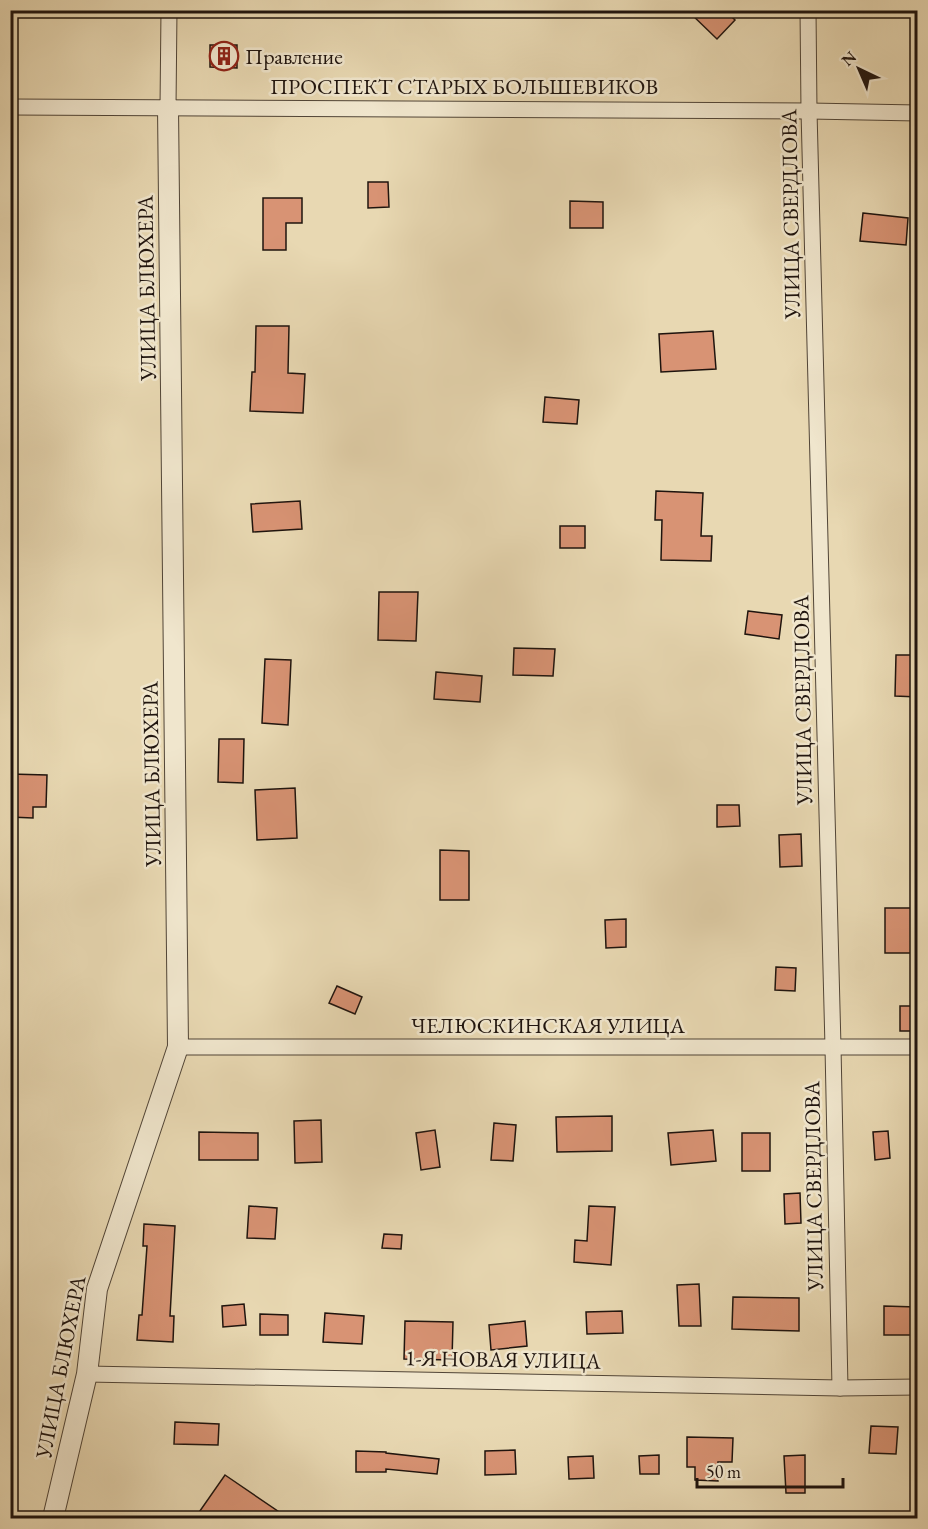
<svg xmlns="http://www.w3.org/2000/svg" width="928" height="1529" font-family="'EB Garamond',serif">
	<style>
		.building { fill: #d89374; stroke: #1f140e; stroke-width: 1.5 }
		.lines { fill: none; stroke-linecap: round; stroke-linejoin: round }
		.minor-casing { stroke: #514537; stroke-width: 17 }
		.tertiary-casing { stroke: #514537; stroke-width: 22 }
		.minor { stroke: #f0e6cd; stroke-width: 15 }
		.tertiary { stroke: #f0e6cd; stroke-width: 20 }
		.labels { text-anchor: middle; stroke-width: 5; stroke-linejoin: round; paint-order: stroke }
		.poi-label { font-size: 22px; fill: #1f140e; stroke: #f0e6cd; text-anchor: start }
		.street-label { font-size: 22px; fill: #1f140e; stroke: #f0e6cd }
	</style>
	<rect width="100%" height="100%" fill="#e8d8b2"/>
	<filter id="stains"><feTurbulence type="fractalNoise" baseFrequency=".00333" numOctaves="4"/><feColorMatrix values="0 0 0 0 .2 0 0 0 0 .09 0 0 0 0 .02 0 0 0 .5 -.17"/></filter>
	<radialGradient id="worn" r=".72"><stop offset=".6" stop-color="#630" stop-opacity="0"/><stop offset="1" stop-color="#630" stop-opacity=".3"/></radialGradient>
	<g class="building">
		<path d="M687 10H725L735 20 717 39Z"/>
		<path d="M210 45H237V68L210 67Z"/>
		<path d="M368 182H388L389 207 368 208Z"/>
		<path d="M263 198H302V223H286V250H263Z"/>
		<path d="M570 201 603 202V228H570Z"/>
		<path d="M863 213 908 218 906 245 860 241Z"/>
		<path d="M256 326H289L288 373 305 374 303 413 250 411 252 372H255Z"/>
		<path d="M713 331 716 369 661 372 659 334Z"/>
		<path d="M545 397 579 400 577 424 543 422Z"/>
		<path d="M656 491 703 493 701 536H712L711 561 661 560 662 520H655Z"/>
		<path d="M300 501 302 529 253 532 251 504Z"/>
		<rect x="560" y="526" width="25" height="22"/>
		<path d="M379 592H418L416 641 378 640Z"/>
		<path d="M748 611 782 615 779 639 745 634Z"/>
		<path d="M514 648 555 649 553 676 513 675Z"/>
		<path d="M896 655H918V697L895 696Z"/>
		<path d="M265 659 291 660 288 725 262 723Z"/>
		<path d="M436 672 482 676 480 702 434 699Z"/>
		<path d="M219 739H244L243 783 218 782Z"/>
		<path d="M10 774 47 775 46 807H33V818L10 817Z"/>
		<path d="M295 788 297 838 257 840 255 790Z"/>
		<path d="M717 805H739L740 826 717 827Z"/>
		<path d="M801 834 802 866 780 867 779 835Z"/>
		<path d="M440 850 469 851V900H440Z"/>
		<rect x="885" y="908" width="33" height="45"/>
		<path d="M626 919V947L606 948 605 920Z"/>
		<path d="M776 967 796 968 795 991 775 990Z"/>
		<path d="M337 986 362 997 355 1014 329 1003Z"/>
		<rect x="900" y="1006" width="18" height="25"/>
		<path d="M612 1116V1151L557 1152 556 1117Z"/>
		<path d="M321 1120 322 1162 295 1163 294 1121Z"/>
		<path d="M494 1123 516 1125 513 1161 491 1160Z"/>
		<path d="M435 1130 440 1167 421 1170 416 1133Z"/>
		<path d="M713 1130 716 1161 671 1165 668 1133Z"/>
		<path d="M888 1131 890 1158 875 1160 873 1132Z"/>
		<path d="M199 1132 258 1133V1160H199Z"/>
		<rect x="742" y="1133" width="28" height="38"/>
		<path d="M800 1193 801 1223 785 1224 784 1194Z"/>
		<path d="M249 1206 277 1208 275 1239 247 1238Z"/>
		<path d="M589 1206 615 1207 611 1265 574 1262 575 1240 587 1241Z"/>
		<path d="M144 1224 175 1226 170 1316H174L173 1342 137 1340 139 1315H142L147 1246H143Z"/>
		<path d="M384 1234 402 1235 401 1249 382 1248Z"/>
		<path d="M699 1284 701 1326H679L677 1285Z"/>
		<path d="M733 1297 799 1298V1331L732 1329Z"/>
		<path d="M244 1304 246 1325 223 1327 222 1306Z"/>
		<path d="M884 1306 916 1307V1335H884Z"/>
		<path d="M622 1311 623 1333 587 1334 586 1312Z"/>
		<path d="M325 1313 364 1316 362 1344 323 1342Z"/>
		<path d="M260 1314 288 1315V1335H260Z"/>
		<path d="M405 1321 453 1322 452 1360 404 1359Z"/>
		<path d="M525 1321 527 1346 491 1350 489 1325Z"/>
		<path d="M175 1422 219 1424 218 1445 174 1444Z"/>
		<path d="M871 1426 898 1427 896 1454 869 1453Z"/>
		<path d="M687 1437 733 1438 732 1462H718V1481L695 1480V1467H687Z"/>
		<path d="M515 1450 516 1474 485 1475V1451Z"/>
		<path d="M356 1451 386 1452V1453L439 1459 437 1474 386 1469V1472H356Z"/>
		<path d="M659 1455V1474H640L639 1456Z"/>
		<path d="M805 1455V1493H786L784 1456Z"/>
		<path d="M593 1456 594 1478 569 1479 568 1457Z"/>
		<path d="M225 1475 288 1518H195Z"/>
	</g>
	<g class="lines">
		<g class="minor-casing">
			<g id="minor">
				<path d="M808 10 809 111 833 1047 840 1388"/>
				<path d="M10 107 809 111 918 113"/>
				<path d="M168 107 169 10"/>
				<path d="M178 1047H918"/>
				<path d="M87 1374 840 1388 918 1387"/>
			</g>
		</g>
		<g class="tertiary-casing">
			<path id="tertiary" d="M53 1518 87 1374 97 1289 178 1047 168 107"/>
		</g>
		<use href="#minor" class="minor"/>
		<use href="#tertiary" class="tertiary"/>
	</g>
	<defs>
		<g id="building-ring" transform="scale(1.5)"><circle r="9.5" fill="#f0e6cd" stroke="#8f2418" stroke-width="1.5"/><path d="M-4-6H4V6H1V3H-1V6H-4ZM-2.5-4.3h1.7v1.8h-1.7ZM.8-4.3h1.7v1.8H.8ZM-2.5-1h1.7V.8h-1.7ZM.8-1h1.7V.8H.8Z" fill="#8f2418"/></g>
	</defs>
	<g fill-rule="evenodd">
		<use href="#building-ring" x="224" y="56"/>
	</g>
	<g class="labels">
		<g class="poi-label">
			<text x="245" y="64">Правление</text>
		</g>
		<g class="street-label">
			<text x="464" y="94">ПРОСПЕКТ СТАРЫХ БОЛЬШЕВИКОВ</text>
			<text transform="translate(790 214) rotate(-91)" y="8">УЛИЦА СВЕРДЛОВА</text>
			<text transform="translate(146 288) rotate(-91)" y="8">УЛИЦА БЛЮХЕРА</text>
			<text transform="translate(802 700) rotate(-91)" y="8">УЛИЦА СВЕРДЛОВА</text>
			<text transform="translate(151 774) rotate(-91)" y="8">УЛИЦА БЛЮХЕРА</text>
			<text x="548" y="1033">ЧЕЛЮСКИНСКАЯ УЛИЦА</text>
			<text transform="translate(813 1186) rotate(-91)" y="8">УЛИЦА СВЕРДЛОВА</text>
			<text transform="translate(503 1359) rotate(1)" y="8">1-Я НОВАЯ УЛИЦА</text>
			<text transform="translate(60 1367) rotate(-79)" y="8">УЛИЦА БЛЮХЕРА</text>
		</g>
	</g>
	<rect width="928" height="1529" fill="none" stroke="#e8d8b2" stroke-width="36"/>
	<rect x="12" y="12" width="904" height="1505" fill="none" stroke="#1f140e" stroke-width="3"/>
	<rect x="18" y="18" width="892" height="1493" fill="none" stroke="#1f140e" stroke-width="1.5"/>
	<g transform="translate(859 69) rotate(316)" stroke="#f0e6cd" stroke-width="4.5" paint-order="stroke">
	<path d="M0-4.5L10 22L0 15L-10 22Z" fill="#1f140e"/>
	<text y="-9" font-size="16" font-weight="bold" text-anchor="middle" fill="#1f140e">N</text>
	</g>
	<path d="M697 1478v9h146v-9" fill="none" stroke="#1f140e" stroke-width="3"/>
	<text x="706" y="1478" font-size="18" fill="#1f140e" stroke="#f0e6cd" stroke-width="4.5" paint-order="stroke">50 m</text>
	<rect width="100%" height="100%" filter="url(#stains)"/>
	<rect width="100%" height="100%" fill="url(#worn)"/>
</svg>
